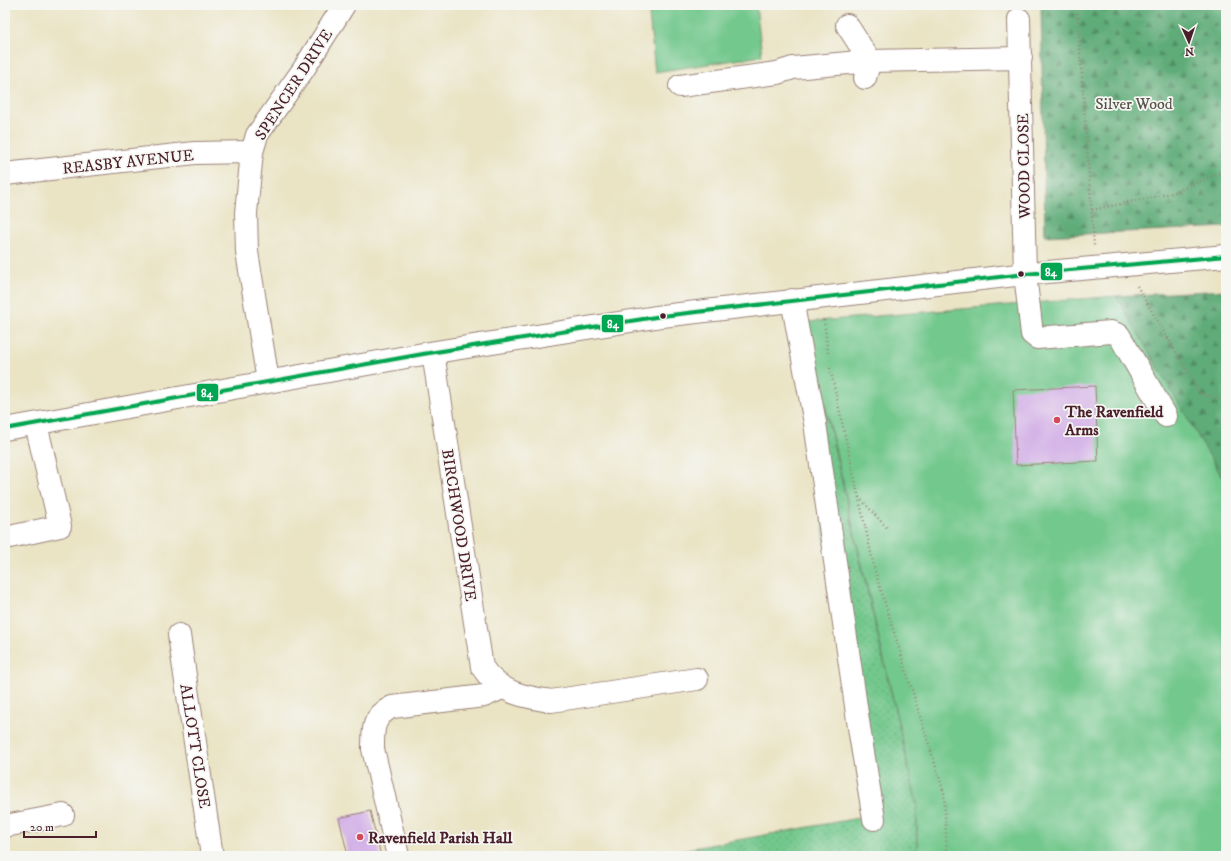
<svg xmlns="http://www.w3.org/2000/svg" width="1231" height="861" font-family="'IM FELL DW Pica',serif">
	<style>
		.grass { fill: url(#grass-dots); stroke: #5e745c }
		.forest { fill: url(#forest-firs); stroke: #546652 }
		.park { fill: #73c88d; stroke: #5e745c }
		.building { fill: #d3b0e7 }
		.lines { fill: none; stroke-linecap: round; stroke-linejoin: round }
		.minor-casing { stroke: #9a8278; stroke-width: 24 }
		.path { stroke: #9a8278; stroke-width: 2.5; stroke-dasharray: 1 3; stroke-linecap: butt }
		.minor { stroke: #fff; stroke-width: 22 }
		.bus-1-casing { stroke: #f6f6f2; stroke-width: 7 }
		.bus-1 { stroke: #00a651; stroke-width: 4 }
		.bus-dot { fill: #4a1f2b; stroke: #f6f6f2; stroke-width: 1.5 }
		.poi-dot { fill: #d1495b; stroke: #f6f6f2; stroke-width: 1.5 }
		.labels { text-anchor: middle; stroke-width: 3.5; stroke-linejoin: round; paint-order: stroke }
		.street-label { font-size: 16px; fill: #4a1f2b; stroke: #f6f6f2 }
		.park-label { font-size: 16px; fill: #565248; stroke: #f6f6f2 }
		.poi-label { font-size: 16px; font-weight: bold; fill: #4a1f2b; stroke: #f6f6f2; text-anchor: start }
		.line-badge { stroke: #f6f6f2; stroke-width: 1.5 }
		.badge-label { font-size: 11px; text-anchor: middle; font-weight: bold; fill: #fff }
	</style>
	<defs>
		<pattern id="grass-dots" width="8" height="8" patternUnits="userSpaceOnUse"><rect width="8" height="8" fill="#73c88d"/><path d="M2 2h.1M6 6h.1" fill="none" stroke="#65ab7a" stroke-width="1.8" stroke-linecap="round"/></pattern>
		<pattern id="forest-firs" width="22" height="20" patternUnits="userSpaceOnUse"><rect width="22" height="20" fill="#5eac78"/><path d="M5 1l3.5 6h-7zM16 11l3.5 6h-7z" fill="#508b63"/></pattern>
	</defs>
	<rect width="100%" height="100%" fill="#f6f6f2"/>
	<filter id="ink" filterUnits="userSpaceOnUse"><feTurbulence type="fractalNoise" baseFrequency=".025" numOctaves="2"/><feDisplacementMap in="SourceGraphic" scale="8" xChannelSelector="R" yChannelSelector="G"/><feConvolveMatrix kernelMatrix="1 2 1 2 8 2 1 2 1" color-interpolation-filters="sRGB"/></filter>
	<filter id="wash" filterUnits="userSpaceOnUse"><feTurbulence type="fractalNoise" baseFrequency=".012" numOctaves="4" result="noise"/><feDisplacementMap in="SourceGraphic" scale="16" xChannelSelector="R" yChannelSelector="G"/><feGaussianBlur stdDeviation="0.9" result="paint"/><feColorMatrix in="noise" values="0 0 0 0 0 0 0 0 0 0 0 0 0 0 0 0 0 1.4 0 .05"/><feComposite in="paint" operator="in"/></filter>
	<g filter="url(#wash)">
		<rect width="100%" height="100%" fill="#eae4c5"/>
		<path class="grass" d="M821 391 917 804V856H649L864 817 804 394Z"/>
		<g class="forest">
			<path d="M1041 5H1226V227L1045 236Z"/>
			<path d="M1226 290V484L1116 296Z"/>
		</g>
		<g class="park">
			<path d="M648 5H756L762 56 655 72Z"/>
			<path d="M1116 296 1226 484V856H917V804L806 322Z"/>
		</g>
		<g id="blocks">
			<g class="building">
				<path d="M1095 386 1098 461 1016 465 1013 390Z"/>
				<path d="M370 811 381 856H348L339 818Z"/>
			</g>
		</g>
	</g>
	<g filter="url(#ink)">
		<use href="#blocks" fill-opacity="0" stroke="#9a8278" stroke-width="1"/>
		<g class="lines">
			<g class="minor-casing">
				<g id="minor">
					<path d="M1019 19 1025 274 1032 334 1037 338 1111 332 1119 335 1166 416"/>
					<path d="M847 25 870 61 865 78"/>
					<path d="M680 86 777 73 793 68 870 61 1021 58"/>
					<path d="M5 174 195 153 252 152"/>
					<path d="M792 300 815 423 860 734 874 819"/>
					<path d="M433 353 482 667C498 692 523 697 551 701L697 679"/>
					<path d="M268 381 247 252 246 213 252 152 257 135 303 70 344 5"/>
					<path d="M5 429 423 354 662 316 1025 274 1226 256"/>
					<path d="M5 538 60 526 36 424"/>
					<path d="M179 635 212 856"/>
					<path d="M5 826 63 815"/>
					<path d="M398 856 373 749C373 729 372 717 392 707L484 696 502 688"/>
				</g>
			</g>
			<g class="path">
				<path d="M1077 5 1094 246"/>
				<path d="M1222 5 1226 6"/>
				<path d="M1092 210 1172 193 1226 170"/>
				<path d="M1223 279 1226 289"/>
				<path d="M1137 286 1200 393 1226 401"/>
				<path d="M824 320 828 353"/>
				<path d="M830 368 875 571 944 793 947 856"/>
				<path d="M859 497 887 528"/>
			</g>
			<use href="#minor" class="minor"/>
			<g class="bus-1-casing">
				<path id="bus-1" d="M5 429 423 354 662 316 1025 274 1226 256"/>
			</g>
			<use href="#bus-1" class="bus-1"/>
		</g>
	</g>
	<g class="bus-dot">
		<circle cx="1021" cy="274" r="3.5"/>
		<circle cx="663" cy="316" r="3.5"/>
	</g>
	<g class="poi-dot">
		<circle cx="1057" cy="420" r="4"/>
		<circle cx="360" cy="837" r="4"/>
	</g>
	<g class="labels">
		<g class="street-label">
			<text transform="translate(293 84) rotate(-57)" y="6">SPENCER DRIVE</text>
			<text transform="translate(128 161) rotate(-6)" y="6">REASBY AVENUE</text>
			<text transform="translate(1023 166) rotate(-91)" y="6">WOOD CLOSE</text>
			<text transform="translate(460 525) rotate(81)" y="6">BIRCHWOOD DRIVE</text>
			<text transform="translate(196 746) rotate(81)" y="6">ALLOTT CLOSE</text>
		</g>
		<g class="park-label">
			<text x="1134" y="109">Silver Wood</text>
		</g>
		<g class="poi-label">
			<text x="1065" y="417">The Ravenfield<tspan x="1065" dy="18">Arms</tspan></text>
			<text x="368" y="843">Ravenfield Parish Hall</text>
		</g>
	</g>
	<g class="line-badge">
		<rect x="1040" y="262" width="23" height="19" rx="4" fill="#00a651"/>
		<rect x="601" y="314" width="23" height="19" rx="4" fill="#00a651"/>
		<rect x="196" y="383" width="23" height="19" rx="4" fill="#00a651"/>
	</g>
	<g class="badge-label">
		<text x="1051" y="276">84</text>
		<text x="613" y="328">84</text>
		<text x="207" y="397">84</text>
	</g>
	<rect width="1231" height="861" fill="none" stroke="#f6f6f2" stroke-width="20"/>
	<g transform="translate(1189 42) rotate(177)" stroke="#f6f6f2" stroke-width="3" paint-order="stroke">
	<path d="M0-3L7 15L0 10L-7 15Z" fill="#4a1f2b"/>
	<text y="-6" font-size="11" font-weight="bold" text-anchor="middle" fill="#4a1f2b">N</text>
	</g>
	<path d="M24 831v6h72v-6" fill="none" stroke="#4a1f2b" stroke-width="2"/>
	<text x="30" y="831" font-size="12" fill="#4a1f2b" stroke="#f6f6f2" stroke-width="3" paint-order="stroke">20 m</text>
</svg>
